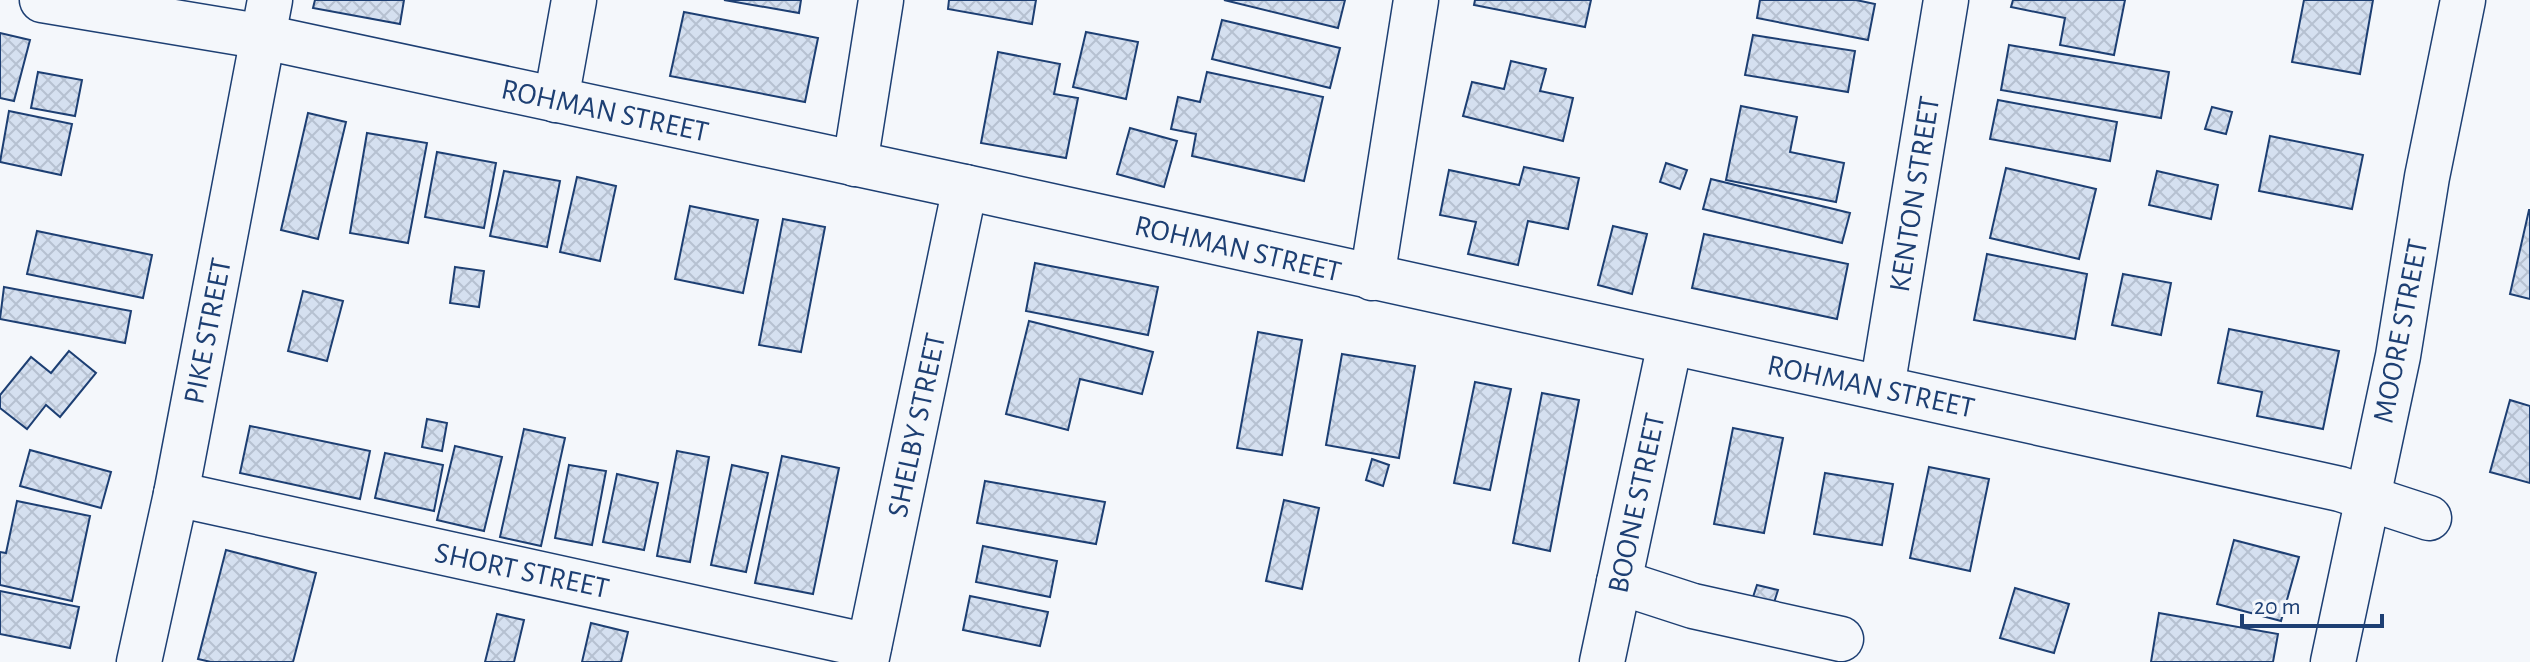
<svg xmlns="http://www.w3.org/2000/svg" width="2530" height="662" font-family="'Alegreya Sans',sans-serif">
	<style>
		.building { fill: url(#building-cross-hatch); stroke: #1d3f73; stroke-width: 2 }
		.lines { fill: none; stroke-linecap: round; stroke-linejoin: round }
		.minor-casing { stroke: #1d3f73; stroke-width: 47 }
		.major-casing { stroke: #1d3f73; stroke-width: 47 }
		.minor { stroke: #f4f7fb; stroke-width: 44 }
		.major { stroke: #f4f7fb; stroke-width: 44 }
		.labels { text-anchor: middle; stroke-width: 6; stroke-linejoin: round; paint-order: stroke }
		.street-label { font-size: 30px; fill: #1d3f73; stroke: #f4f7fb }
	</style>
	<defs>
		<pattern id="building-cross-hatch" width="8" height="8" patternUnits="userSpaceOnUse" patternTransform="scale(2)"><rect width="8" height="8" fill="#d5e0f0"/><path d="M0 0l8 8M0 8l8-8" fill="none" stroke="#b6c1d1"/></pattern>
	</defs>
	<rect width="100%" height="100%" fill="#f4f7fb"/>
	<g class="building">
		<path d="M315 0H404L400 24 313 8Z"/>
		<path d="M724 0H801L799 13Z"/>
		<path d="M949 0H1036L1032 24 948 9Z"/>
		<path d="M1224 0H1345L1338 28Z"/>
		<path d="M1475 0H1591L1585 27 1474 5Z"/>
		<path d="M1760 0H1856L1875 4 1868 40 1757 18Z"/>
		<path d="M2013 0H2125L2114 55 2060 45 2065 18 2011 7Z"/>
		<path d="M2304 0H2373L2360 74 2292 62Z"/>
		<path d="M684 12 818 38 805 102 670 76Z"/>
		<path d="M1222 20 1340 48 1330 88 1212 59Z"/>
		<path d="M1086 32 1138 42 1126 99 1073 87Z"/>
		<path d="M0 33 30 40 14 101 0 98Z"/>
		<path d="M1753 35 1855 51 1848 92 1745 75Z"/>
		<path d="M2009 45 2169 72 2161 118 2001 90Z"/>
		<path d="M998 52 1060 64 1054 94 1078 98 1066 158 981 143Z"/>
		<path d="M1511 61 1546 69 1540 91 1573 98 1563 141 1463 116 1472 82 1504 89Z"/>
		<path d="M38 72 82 80 75 116 31 108Z"/>
		<path d="M1207 72 1323 97 1304 181 1192 156 1196 134 1171 129 1178 97 1200 102Z"/>
		<path d="M1998 100 2117 122 2110 161 1990 139Z"/>
		<path d="M1741 106 1797 117 1790 152 1844 163 1836 202 1726 180Z"/>
		<path d="M2212 107 2232 112 2226 134 2205 129Z"/>
		<path d="M9 111 72 124 61 175 0 162Z"/>
		<path d="M308 113 346 122 318 239 281 230Z"/>
		<path d="M1130 128 1177 141 1164 187 1117 174Z"/>
		<path d="M367 133 427 143 408 243 350 233Z"/>
		<path d="M2270 136 2363 155 2352 209 2259 191Z"/>
		<path d="M437 152 496 163 484 228 425 217Z"/>
		<path d="M1666 163 1687 170 1680 189 1660 182Z"/>
		<path d="M1524 167 1579 178 1568 229 1528 221 1518 265 1468 254 1476 222 1440 215 1449 170 1519 185Z"/>
		<path d="M2006 168 2096 189 2079 259 1990 238Z"/>
		<path d="M504 171 560 181 547 247 490 236Z"/>
		<path d="M2157 171 2218 185 2211 219 2149 205Z"/>
		<path d="M577 177 616 186 600 261 560 252Z"/>
		<path d="M1711 179 1850 213 1842 243 1703 209Z"/>
		<path d="M690 206 758 220 743 293 675 279Z"/>
		<path d="M2529 210H2530V299L2510 294Z"/>
		<path d="M783 219 825 227 801 352 759 345Z"/>
		<path d="M1613 226 1647 234 1632 294 1598 285Z"/>
		<path d="M37 231 152 255 143 298 27 274Z"/>
		<path d="M1704 234 1848 264 1837 319 1692 288Z"/>
		<path d="M1987 254 2087 274 2075 339 1974 320Z"/>
		<path d="M1035 263 1158 287 1148 335 1026 311Z"/>
		<path d="M455 267 484 271 479 307 450 303Z"/>
		<path d="M2123 274 2171 283 2161 335 2112 325Z"/>
		<path d="M4 287 131 311 125 343 0 319Z"/>
		<path d="M303 291 343 301 327 361 288 351Z"/>
		<path d="M1029 321 1153 352 1142 394 1080 379 1068 430 1006 414Z"/>
		<path d="M2229 329 2339 351 2323 429 2257 416 2262 392 2218 383Z"/>
		<path d="M1258 332 1302 340 1282 455 1237 448Z"/>
		<path d="M69 351 96 373 60 417 46 405 27 429 0 408V395L31 357 51 373Z"/>
		<path d="M1342 354 1415 366 1399 458 1326 445Z"/>
		<path d="M1475 382 1511 389 1490 490 1454 483Z"/>
		<path d="M1542 393 1579 400 1550 551 1513 543Z"/>
		<path d="M2510 400 2530 406V483L2490 472Z"/>
		<path d="M427 419 447 423 442 451 422 447Z"/>
		<path d="M250 426 370 451 360 499 240 473Z"/>
		<path d="M1733 428 1783 438 1764 533 1714 524Z"/>
		<path d="M524 429 565 438 541 546 500 537Z"/>
		<path d="M455 446 502 457 484 531 437 520Z"/>
		<path d="M30 450 111 472 101 508 20 486Z"/>
		<path d="M677 451 709 457 690 562 657 556Z"/>
		<path d="M385 453 443 465 434 511 375 498Z"/>
		<path d="M782 456 839 468 813 594 755 583Z"/>
		<path d="M1372 459 1389 465 1383 486 1366 480Z"/>
		<path d="M569 465 606 471 592 545 555 538Z"/>
		<path d="M732 465 768 473 746 572 711 565Z"/>
		<path d="M1929 467 1989 479 1970 571 1910 558Z"/>
		<path d="M1825 473 1893 484 1882 545 1814 534Z"/>
		<path d="M617 474 658 483 644 550 603 542Z"/>
		<path d="M985 481 1105 502 1096 544 977 523Z"/>
		<path d="M1284 500 1319 508 1302 589 1266 581Z"/>
		<path d="M17 501 90 516 72 601 0 585V552L6 553Z"/>
		<path d="M2234 540 2299 557 2281 621 2217 604Z"/>
		<path d="M983 546 1057 561 1050 597 976 582Z"/>
		<path d="M226 550 316 573 293 662H211L198 659Z"/>
		<path d="M1757 585 1778 590 1772 609 1751 603Z"/>
		<path d="M2015 588 2069 604 2054 653 2000 638Z"/>
		<path d="M0 591 79 607 70 648 0 634Z"/>
		<path d="M970 596 1048 612 1040 646 963 630Z"/>
		<path d="M2159 613 2278 634 2273 662H2151Z"/>
		<path d="M497 614 524 620 514 662H485Z"/>
		<path d="M591 623 628 632 621 662H582Z"/>
	</g>
	<g class="lines">
		<g class="minor-casing">
			<g id="minor">
				<path d="M42 0 264 37 965 187 2340 489 2429 518"/>
				<path d="M556 100 574 0"/>
				<path d="M855 164 881 0"/>
				<path d="M1372 278 1416 0"/>
				<path d="M1882 388 1946 0"/>
				<path d="M176 494 869 646"/>
				<path d="M1619 582 1693 606 1841 639"/>
				<path d="M866 662 965 187"/>
				<path d="M1602 662 1670 343"/>
				<path d="M2333 662 2398 356 2427 177 2463 0"/>
			</g>
		</g>
		<g class="major-casing">
			<path id="major" d="M139 662 176 494 270 0"/>
		</g>
		<use href="#minor" class="minor"/>
		<use href="#major" class="major"/>
	</g>
	<g class="labels">
		<g class="street-label">
			<text transform="translate(605 110) rotate(12)" y="10">ROHMAN STREET</text>
			<text transform="translate(1914 194) rotate(-81)" y="10">KENTON STREET</text>
			<text transform="translate(1238 248) rotate(13)" y="10">ROHMAN STREET</text>
			<text transform="translate(207 331) rotate(-79)" y="10">PIKE STREET</text>
			<text transform="translate(2400 331) rotate(-79)" y="10">MOORE STREET</text>
			<text transform="translate(1871 386) rotate(12)" y="10">ROHMAN STREET</text>
			<text transform="translate(916 425) rotate(-78)" y="10">SHELBY STREET</text>
			<text transform="translate(1636 503) rotate(-78)" y="10">BOONE STREET</text>
			<text transform="translate(522 570) rotate(12)" y="10">SHORT STREET</text>
		</g>
	</g>
	<path d="M2242 614v12h140v-12" fill="none" stroke="#1d3f73" stroke-width="4"/>
	<text x="2254" y="614" font-size="24" fill="#1d3f73" stroke="#f4f7fb" stroke-width="6" paint-order="stroke">20 m</text>
</svg>
